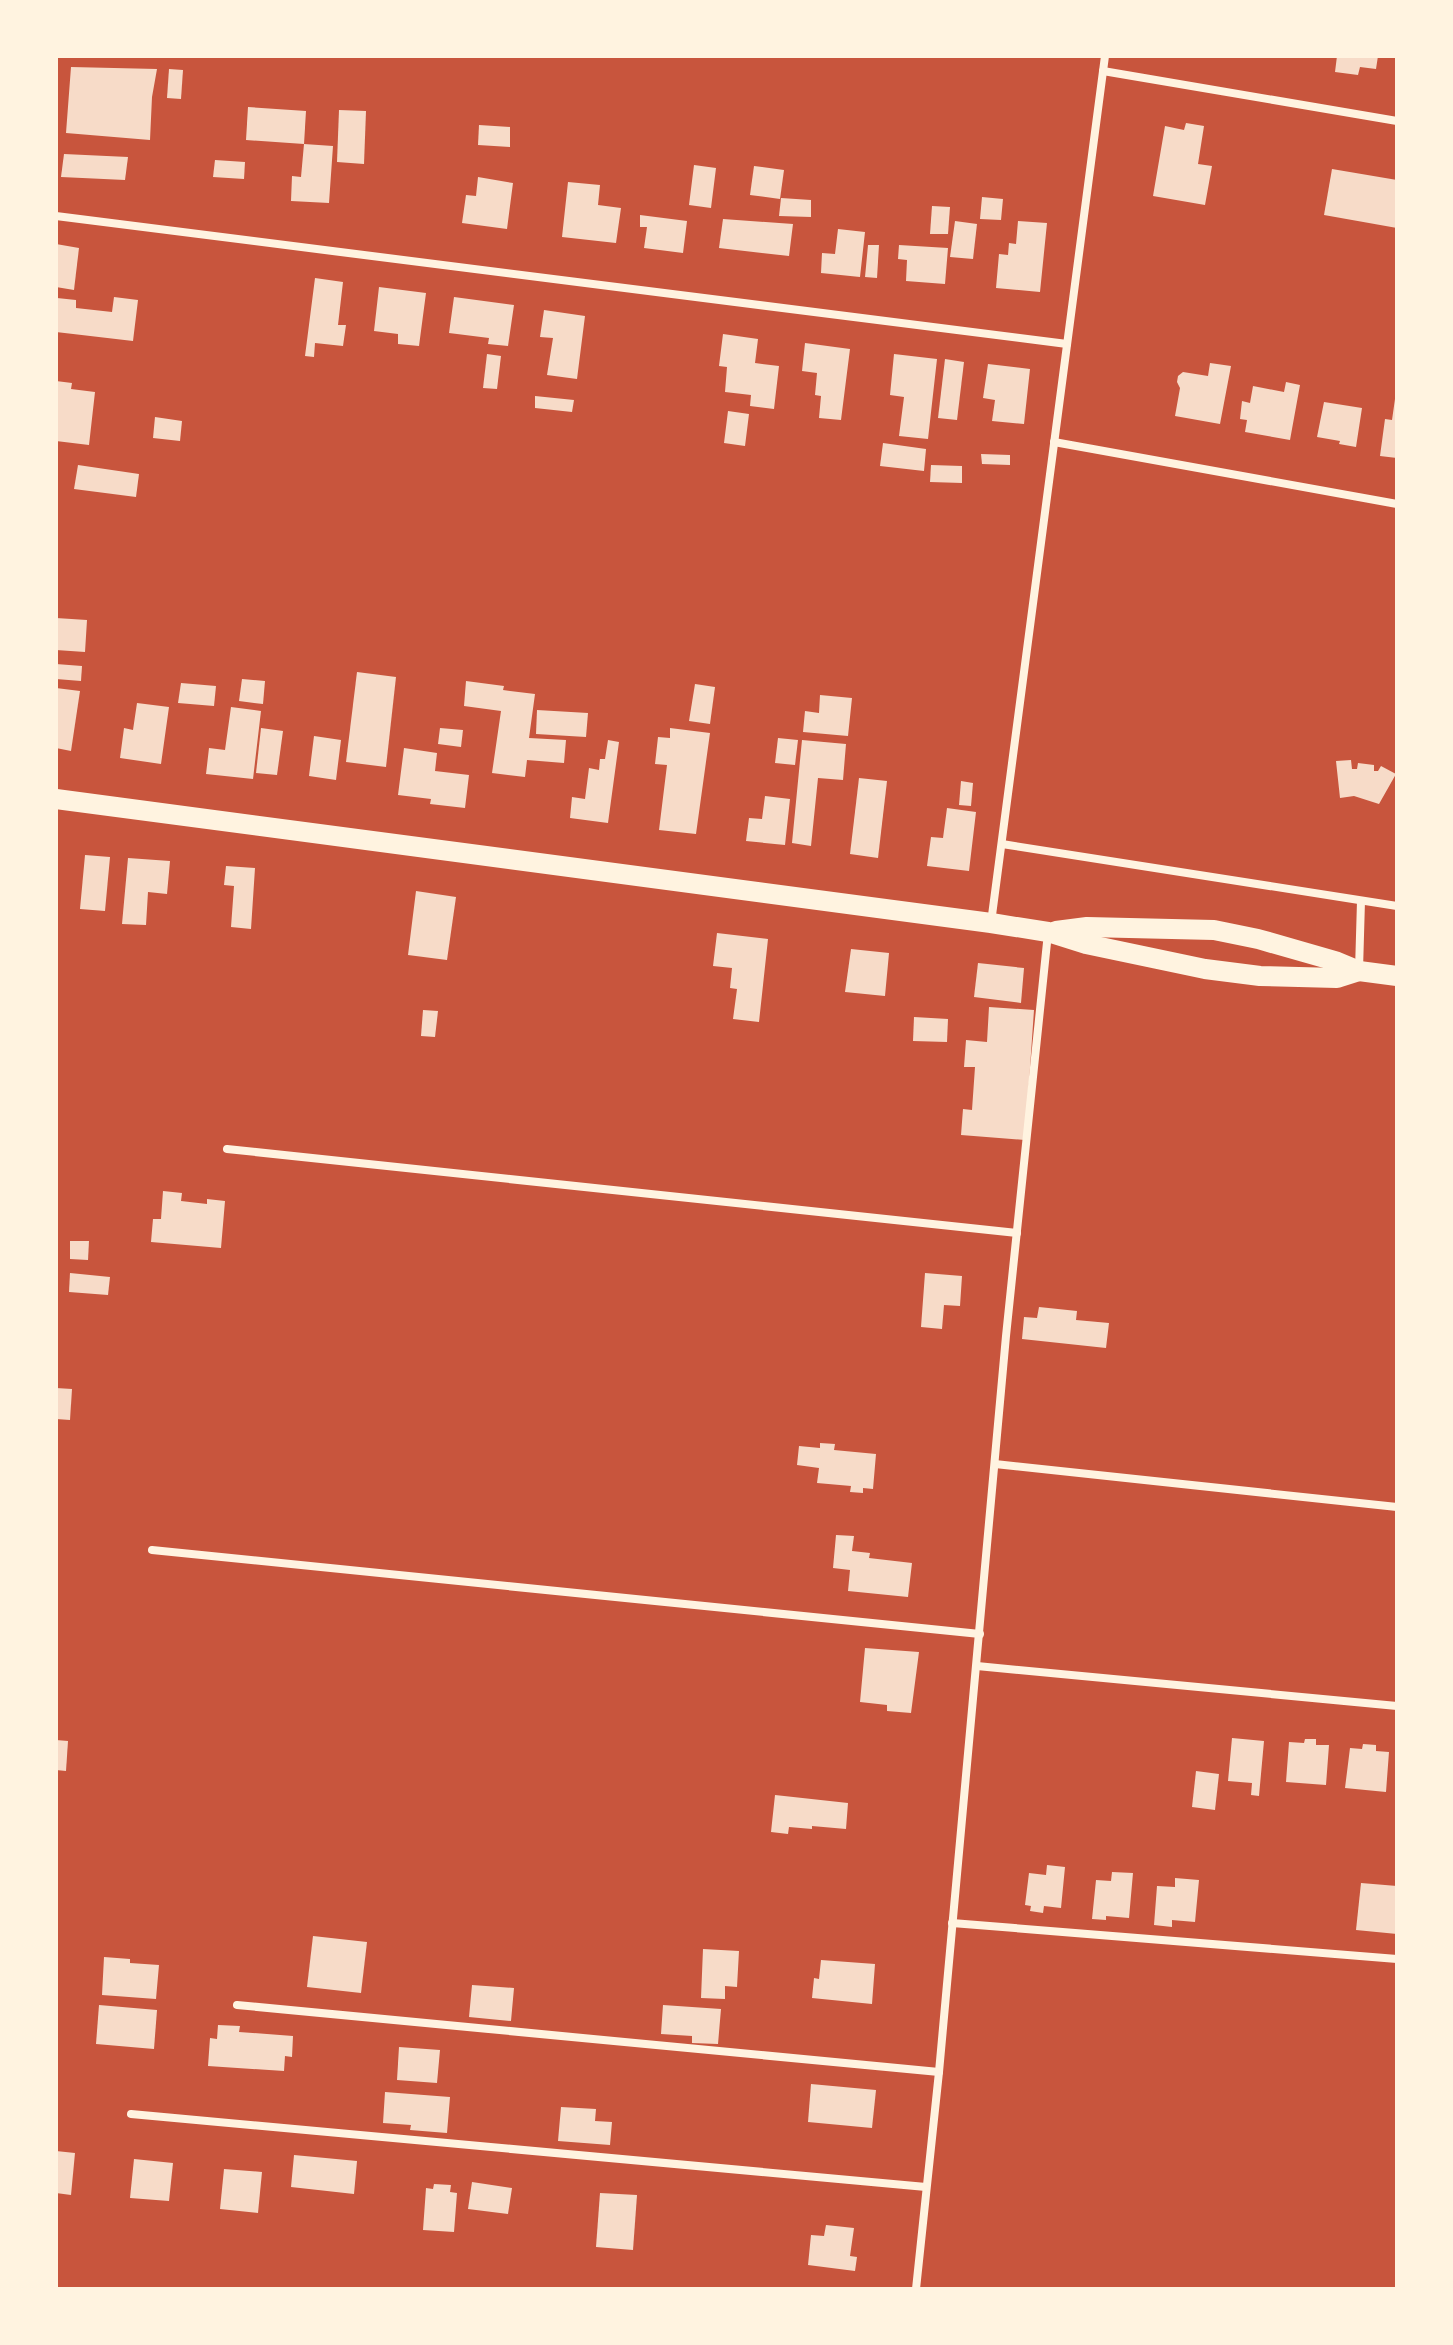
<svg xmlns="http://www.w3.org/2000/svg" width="1453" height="2345" font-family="Bitter,serif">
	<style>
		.building { fill: #f7dbc8 }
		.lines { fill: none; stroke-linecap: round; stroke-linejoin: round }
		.minor { stroke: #fff3e0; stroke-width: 8 }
		.trunk { stroke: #fff3e0; stroke-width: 20 }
	</style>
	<rect width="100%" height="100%" fill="#c8553d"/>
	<g class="building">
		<path d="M1337 56H1378L1376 69 1360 67 1358 75 1335 72Z"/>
		<path d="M71 67 157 69 152 97 150 140 66 133Z"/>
		<path d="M169 69 183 70 181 99 167 98Z"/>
		<path d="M248 107 306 111 304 144 246 140Z"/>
		<path d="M339 110 366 111 364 164 337 162Z"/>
		<path d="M1186 123 1204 126 1198 164 1212 166 1205 205 1153 196 1165 126 1184 130Z"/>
		<path d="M479 125 510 127V147L478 145Z"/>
		<path d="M304 144 333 146 329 203 291 201 292 176 301 177Z"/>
		<path d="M64 154 128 157 125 180 61 177Z"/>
		<path d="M215 160 245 162 244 179 213 177Z"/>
		<path d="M694 165 716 168 711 208 689 205Z"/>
		<path d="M754 166 784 170 780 199 750 195Z"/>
		<path d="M1332 169 1397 180V228L1324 215Z"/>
		<path d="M478 177 513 183 507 229 462 223 466 195 476 196Z"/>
		<path d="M568 182 600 185 598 205 621 208 616 243 562 237Z"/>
		<path d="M982 197 1003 199 1001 220 980 219Z"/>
		<path d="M781 198 811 200V217L779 216Z"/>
		<path d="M932 206 950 207 948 234H930Z"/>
		<path d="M640 215 687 221 683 253 644 248 647 227H640Z"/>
		<path d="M723 219 793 224 789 256 719 248Z"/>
		<path d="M955 221 977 224 973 259 950 257Z"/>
		<path d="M1018 221 1047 223 1040 292 996 288 999 254 1008 255 1009 243 1016 244Z"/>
		<path d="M838 229 865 232 860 277 821 273 822 253 835 254Z"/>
		<path d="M56 244 79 248 74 290 56 287Z"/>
		<path d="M868 245H879L877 278 865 277Z"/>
		<path d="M899 245 948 248 945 284 906 281 907 260 898 259Z"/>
		<path d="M315 278 343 282 338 325H346L343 346 315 343 314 357 305 356Z"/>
		<path d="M379 287 426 293 419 346 398 344V334L374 331Z"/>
		<path d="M114 297 138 300 133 341 56 332 57 298 76 300V308L112 312Z"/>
		<path d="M454 297 514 305 508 346 488 344 489 338 449 333Z"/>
		<path d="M544 310 585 316 577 379 547 375 553 338 540 337Z"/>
		<path d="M723 334 758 339 755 363 779 366 774 409 750 406 751 395 725 392 727 367 719 366Z"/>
		<path d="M805 343 850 349 841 420 819 418 821 396 815 395 817 373 802 371Z"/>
		<path d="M487 354 501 356 497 389 483 388Z"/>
		<path d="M894 354 937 359 928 439 899 436 904 397 890 395Z"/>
		<path d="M945 359 964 362 957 420 938 418Z"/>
		<path d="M1210 363 1231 366 1220 424 1175 416 1180 388 1177 382 1178 376 1183 372 1208 376Z"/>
		<path d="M988 364 1030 369 1024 424 992 421 995 400 983 398Z"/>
		<path d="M56 381 72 383 71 389 95 392 89 445 56 441Z"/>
		<path d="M1286 382 1300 385 1290 440 1245 432 1247 420 1240 419 1242 401 1250 403 1253 386 1284 392Z"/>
		<path d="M535 396 574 400 572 412 535 408Z"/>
		<path d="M1395 399H1397V458L1380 456 1385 419 1392 420Z"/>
		<path d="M1324 402 1362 408 1356 447 1339 444 1340 441 1317 437Z"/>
		<path d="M728 411 749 414 745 446 724 443Z"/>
		<path d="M155 417 182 421 180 441 153 438Z"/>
		<path d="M883 443 926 449 924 471 880 466Z"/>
		<path d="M981 454 1010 455V465L982 464Z"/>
		<path d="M78 465 139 474 136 497 74 489Z"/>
		<path d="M931 465 962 466V483L930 482Z"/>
		<path d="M56 618 87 620 85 652 56 650Z"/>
		<path d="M56 664 82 666 81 681 56 679Z"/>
		<path d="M357 672 396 677 386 767 346 762Z"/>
		<path d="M242 679 265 681 263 704 239 701Z"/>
		<path d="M466 681 504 686 503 690 535 694 529 738 566 740 564 763 527 760 525 777 492 773 501 711 464 706Z"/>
		<path d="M181 683 216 686 214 706 178 703Z"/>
		<path d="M695 684 715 687 710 724 689 721Z"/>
		<path d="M56 688 80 691 71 751 56 748Z"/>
		<path d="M820 695 852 698 848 736 803 732 805 711 819 713Z"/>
		<path d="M137 703 169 707 161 764 120 758 124 728 133 730Z"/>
		<path d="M231 707 261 711 253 779 206 774 209 748 225 750Z"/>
		<path d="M537 710 588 713 586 737 536 734Z"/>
		<path d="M261 728 283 731 277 775 256 773Z"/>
		<path d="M440 728 463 730 461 747 438 744Z"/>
		<path d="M670 728 710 733 696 834 659 830 667 765 655 764 658 737 670 738Z"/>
		<path d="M314 736 341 740 336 780 309 776Z"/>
		<path d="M778 738 798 740 795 765 775 763Z"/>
		<path d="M608 740 619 742 608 823 570 818 572 797 585 799 589 768 599 770 600 759H605Z"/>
		<path d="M802 740 846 744 843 780 818 778 811 846 792 843Z"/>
		<path d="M404 748 437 753 435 771 469 775 465 808 430 804 431 799 398 795Z"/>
		<path d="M1351 760 1352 769H1357L1358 763 1374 765V771H1378L1381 766 1396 774 1379 804 1354 796 1340 798 1336 761Z"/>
		<path d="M859 778 887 781 878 858 850 854Z"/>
		<path d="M961 781 973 783 971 806 959 805Z"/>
		<path d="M765 796 790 799 785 845 746 841 749 818 762 819Z"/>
		<path d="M947 808 976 812 969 871 927 866 931 837 943 838Z"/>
		<path d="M85 855 110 857 105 911 80 909Z"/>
		<path d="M128 858 170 861 167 894 148 892 146 925 122 924Z"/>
		<path d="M226 866 255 868 251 929 231 927 234 886 224 885Z"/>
		<path d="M416 891 456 897 447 960 408 955Z"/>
		<path d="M717 933 768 939 759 1022 733 1019 737 989 730 988 732 968 713 966Z"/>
		<path d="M851 949 889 953 885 996 845 992Z"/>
		<path d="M978 963 1024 968 1021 1003 974 997Z"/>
		<path d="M989 1007 1034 1010 1025 1140 961 1135 963 1109 972 1110 975 1067H964L966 1040 987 1042Z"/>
		<path d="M423 1010 438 1011 435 1037 421 1036Z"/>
		<path d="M914 1017 948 1019 947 1042 913 1041Z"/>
		<path d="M163 1191 182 1193 181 1201 207 1204V1199L225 1201 221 1248 151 1242 153 1219H161Z"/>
		<path d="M70 1241H89L88 1260 70 1259Z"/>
		<path d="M70 1273 110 1277 108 1295 69 1292Z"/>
		<path d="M925 1273 962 1276 960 1306 944 1305 942 1329 921 1327Z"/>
		<path d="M1039 1307 1077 1311 1076 1320 1109 1323 1106 1348 1022 1339 1024 1317 1037 1318Z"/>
		<path d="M56 1388 72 1389 70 1420 56 1419Z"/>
		<path d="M820 1443 835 1444 834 1450 876 1454 873 1489 863 1488V1493L850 1492 851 1486 817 1483 819 1468 797 1465 799 1446 820 1448Z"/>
		<path d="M836 1535 854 1536 852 1551 870 1553 869 1558 912 1563 908 1597 848 1591 850 1570 833 1568Z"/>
		<path d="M865 1648 919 1652 911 1713 887 1711V1705L860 1702Z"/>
		<path d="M1232 1738 1264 1741 1259 1796 1251 1795 1252 1783 1228 1781Z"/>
		<path d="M1305 1739H1316V1745H1329L1326 1785 1286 1782 1289 1742 1304 1743Z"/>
		<path d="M56 1740 68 1741 66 1771 56 1770Z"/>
		<path d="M1363 1744 1376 1745V1751L1389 1752 1386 1792 1345 1788 1350 1748 1362 1749Z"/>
		<path d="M1196 1771 1219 1774 1215 1810 1192 1807Z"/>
		<path d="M775 1795 848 1803 846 1829 812 1826V1829L789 1827 788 1834 771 1832Z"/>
		<path d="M1047 1865 1065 1867 1061 1908 1044 1906 1043 1913 1030 1911 1031 1906 1025 1905 1029 1873 1046 1875Z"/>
		<path d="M1112 1872 1133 1873 1129 1918 1106 1916V1920L1092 1919 1096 1880 1111 1881Z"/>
		<path d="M1175 1878 1199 1880 1195 1922 1172 1920V1927L1154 1925 1157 1886 1175 1887Z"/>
		<path d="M1361 1883 1397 1886V1934L1356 1930Z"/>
		<path d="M313 1936 367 1942 361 1993 307 1987Z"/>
		<path d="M703 1949 739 1951 737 1987 725 1986V1999L701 1998Z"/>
		<path d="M104 1957 130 1959V1963L159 1965 156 1999 102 1995Z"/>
		<path d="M821 1960 875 1964 872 2004 812 1998 814 1978 819 1979Z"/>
		<path d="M472 1985 514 1988 511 2021 469 2017Z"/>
		<path d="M99 2005 157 2010 154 2049 96 2044Z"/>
		<path d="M663 2005 721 2009 718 2044 692 2043V2036L661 2034Z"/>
		<path d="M218 2025 240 2026 239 2032 293 2036 292 2057 285 2056 284 2071 208 2066 210 2038 217 2039Z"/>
		<path d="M399 2047 440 2050 437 2083 397 2080Z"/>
		<path d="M811 2084 876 2090 872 2128 808 2122Z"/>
		<path d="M385 2092 450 2097 447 2133 410 2130 411 2125 383 2123Z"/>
		<path d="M561 2107 596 2109 595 2121 612 2122 610 2145 558 2141Z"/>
		<path d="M56 2151 75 2153 71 2195 56 2193Z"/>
		<path d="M294 2155 357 2161 354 2194 291 2187Z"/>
		<path d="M134 2159 173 2163 169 2201 130 2198Z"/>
		<path d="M224 2169 262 2172 258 2213 220 2209Z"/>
		<path d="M472 2182 512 2188 508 2214 468 2209Z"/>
		<path d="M434 2184 451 2185 450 2192 457 2193 454 2232 423 2230 426 2188 433 2189Z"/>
		<path d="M600 2193 637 2195 633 2250 596 2247Z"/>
		<path d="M826 2225 854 2228 850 2256 857 2257 855 2271 808 2265 811 2235 824 2236Z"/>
	</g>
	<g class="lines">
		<g class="minor">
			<path d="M1103 71 1397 121"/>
			<path d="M56 216 1067 344"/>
			<path d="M1054 442 1397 504"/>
			<path d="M1002 844 1397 906"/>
			<path d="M991 923 1105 56"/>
			<path d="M1359 970 1361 901"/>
			<path d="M227 1149 1017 1233"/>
			<path d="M995 1464 1397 1507"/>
			<path d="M152 1550 980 1634"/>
			<path d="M977 1666 1397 1706"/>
			<path d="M952 1923 1397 1959"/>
			<path d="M237 2005 939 2072"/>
			<path d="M131 2114 926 2187"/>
			<path d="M916 2289 939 2072 1006 1336 1048 933"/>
		</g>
		<g class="trunk">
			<path d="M56 799 991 923 1048 932 1086 944 1205 969 1260 976 1337 978 1359 971"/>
			<path d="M1056 931 1087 927 1214 930 1258 939 1335 961 1359 971 1397 976"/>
		</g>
	</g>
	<rect width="1453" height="2345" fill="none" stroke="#fff3e0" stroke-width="116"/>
</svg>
